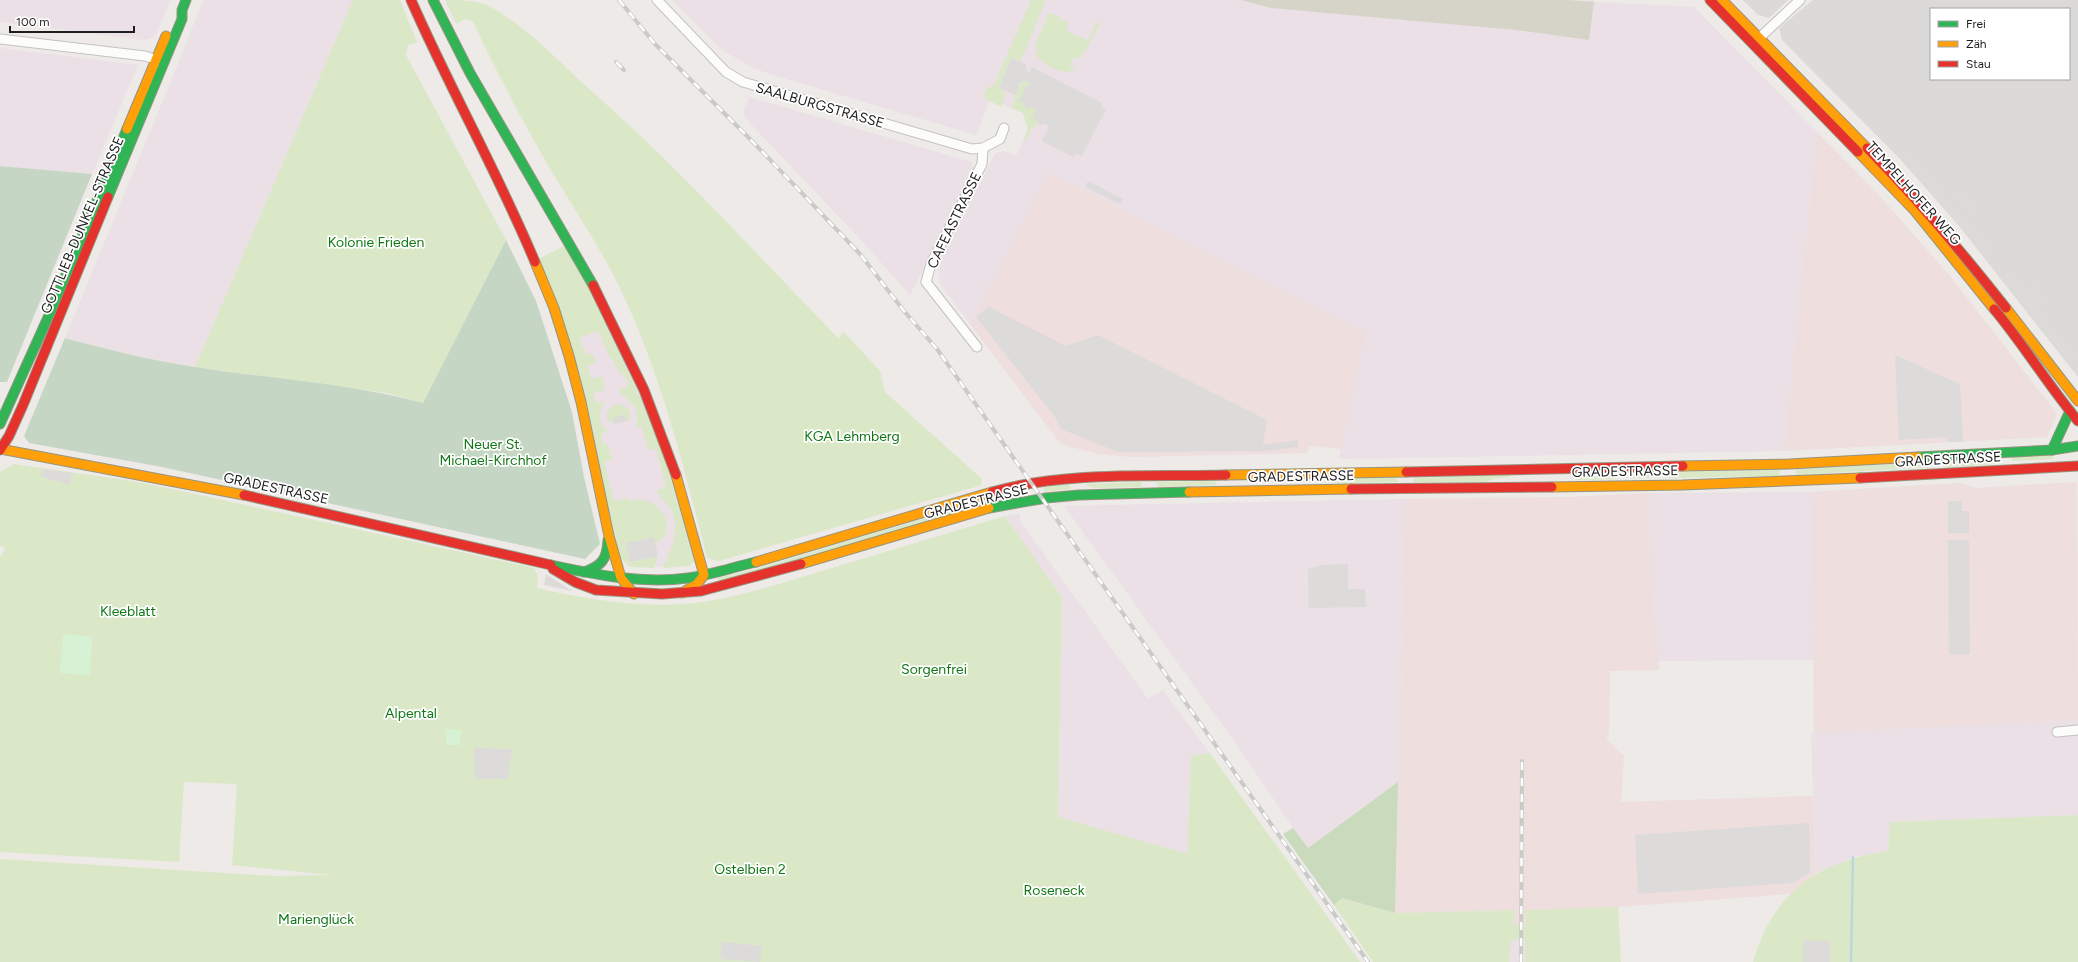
<svg xmlns="http://www.w3.org/2000/svg" width="2078" height="962" font-family="Figtree,sans-serif">
	<style>
		.residential { fill: #dcdad8; fill-rule: evenodd }
		.commercial { fill: #eededd }
		.industrial { fill: #eae0e6 }
		.construction { fill: #d6d4c9 }
		.grass { fill: #dbe8c7 }
		.forest { fill: #c9dabd }
		.cemetery { fill: #c6d6c5 }
		.park { fill: #d6f1d4 }
		.parking { fill: #dddbda }
		.lines { fill: none; stroke-linecap: round; stroke-linejoin: round }
		.stream { stroke: #bcd8de; stroke-width: 2.5 }
		.street-casing { stroke: #c4c2c1; stroke-width: 11 }
		.fast-casing { stroke: #959580; stroke-width: 11 }
		.slow-casing { stroke: #959580; stroke-width: 11 }
		.jam-casing { stroke: #959580; stroke-width: 11 }
		.street { stroke: #fcfcfb; stroke-width: 9 }
		.fast { stroke: #30b455; stroke-width: 9 }
		.slow { stroke: #ff9f0a; stroke-width: 9 }
		.jam { stroke: #e5322d; stroke-width: 9 }
		.rail-casing { stroke: #cacac9; stroke-width: 4 }
		.rail { stroke: #fff; stroke-width: 2.5; stroke-dasharray: 8; stroke-linecap: butt }
		.labels { text-anchor: middle; stroke-width: 3.5; stroke-linejoin: round; paint-order: stroke }
		.street-label { font-size: 14px; fill: #1e1e1e; stroke: #fff }
		.park-label { font-size: 14px; fill: #117715; stroke: #fff }
	</style>
	<rect width="100%" height="100%" fill="#edeae7"/>
	<g class="residential">
		<path d="M1743 0H1788L1769 18 1758 15Z"/>
		<path d="M1813 0H2078V377L1959 226 1900 159 1782 40 1779 28ZM1931 9H2069V79H1931Z"/>
	</g>
	<g class="commercial">
		<path d="M1516 30 1341 449 1309 446 1308 453 1132 457 1099 454 1071 447 1060 443 970 324 1049 173 1329 315Z"/>
		<path d="M1817 132 1878 194 1950 276 2057 414 2047 437 1784 451Z"/>
		<path d="M2077 482 2078 720 1814 733 1811 492 1959 483 1976 488Z"/>
		<path d="M1649 493 1653 624H1657L1659 670 1610 671 1609 734 1607 735V740L1624 756 1621 802 1813 796 1816 873 1790 894 1618 907 1525 910 1526 925H1512L1516 910 1395 913 1405 499 1569 497Z"/>
	</g>
	<g class="industrial">
		<path d="M0 0H170L155 37 144 40 0 22Z"/>
		<path d="M203 0H353L195 367 126 354 65 338 178 64Z"/>
		<path d="M672 0H1594L1595 2 1694 7 1817 132 1784 451 1339 459 1365 333 1049 173 970 324 940 284 938 267 995 154 1004 151 1016 156 1028 129 1023 113 990 100 976 135 773 75 753 68 721 49Z"/>
		<path d="M0 48 138 65 92 174 0 166Z"/>
		<path d="M749 97 971 162 974 169 910 295 861 240 748 121 743 114Z"/>
		<path d="M564 246 640 390 690 566 630 567 598 458Z"/>
		<path d="M1811 492 1813 660 1658 661 1657 625 1653 624 1649 493Z"/>
		<path d="M1405 499 1398 782 1307 848 1232 738 1064 506Z"/>
		<path d="M1020 513V521L1148 699 1163 690 1210 753 1191 756 1187 854 1058 818 1062 597 1005 516Z"/>
		<path d="M2078 720V815L1890 822 1888 851 1853 857 1816 873 1811 733Z"/>
		<path d="M1511 940H1525V962H1509Z"/>
	</g>
	<path class="construction" d="M1241 0H1568L1594 2 1589 40 1516 30 1271 8Z"/>
	<g class="grass">
		<path d="M353 0H400L417 42 408 45 406 55 506 240 423 403 387 393 195 367Z"/>
		<path d="M445 0C459 0 474 0 487 5 530 28 560 64 596 95 682 171 759 257 839 339L843 331 880 371 885 392 981 478 982 485 719 561 707 558C683 463 659 366 615 278 597 243 575 210 555 177 525 126 498 75 473 22L465 19 456 24Z"/>
		<path d="M1031 0H1046L1021 61 1011 58 999 88 1006 94 1001 107 985 99 984 95 987 88 994 85Z"/>
		<path d="M1049 13 1060 16 1059 19 1069 23 1066 31 1088 40 1096 22 1100 24 1083 54H1080V59L1074 57 1070 66 1076 69C1073 70 1070 72 1067 72 1057 72 1040 62 1036 55V43Z"/>
		<path d="M1021 81 1029 82 1025 103 1026 108 1031 107 1036 110 1038 124 1032 128 1026 140 1024 139 1028 129 1023 113 1011 108Z"/>
		<path d="M564 246 588 286 658 436 695 560 690 566 663 568C671 549 682 527 670 508 665 501 659 498 657 490L666 488 656 449 649 450 641 426 636 427C641 403 630 405 618 390L629 386 623 373 620 375 613 359 611 360 598 330 579 339 587 355 592 353 596 362 587 366 592 379 601 376 604 381V390L593 393 596 403 603 401 604 404C597 415 600 423 608 432L601 434 603 445 608 444 612 460 604 462 614 501 628 498 629 501C633 501 638 499 642 500 663 501 679 533 655 543L654 537 630 562 658 556 654 568 630 567 620 557 540 258Z"/>
		<path d="M617 404C626 405 632 410 630 419L627 421 625 414 613 418 614 424 608 420C605 412 610 407 617 404Z"/>
		<path d="M2053 454V459L2012 461V457Z"/>
		<path d="M1995 458V464L1946 467V461Z"/>
		<path d="M1928 462 1932 467 1796 475V469Z"/>
		<path d="M14 464 132 481 177 490 534 568 538 576 537 588C593 601 651 610 708 601 746 595 785 582 822 571 883 553 944 534 1005 516L1062 597 1058 817 1187 854 1191 756 1210 753 1360 962H0V859L274 876 331 875 232 865 237 784 184 782 179 862 0 852V557L6 548 0 546V472Z"/>
		<path d="M1780 470 1779 476 1669 478V475H1666L1668 472Z"/>
		<path d="M1646 472 1650 476 1649 478H1629Z"/>
		<path d="M1509 475 1510 477 1494 479 1485 482H1414L1413 480 1415 478Z"/>
		<path d="M1615 476V479L1576 480 1577 477Z"/>
		<path d="M1363 477 1396 478 1398 482 1334 483 1332 480Z"/>
		<path d="M1280 479V482L1228 481Z"/>
		<path d="M1215 481 1217 485 1159 487 1155 482Z"/>
		<path d="M1140 482 1142 484 1141 487 1093 488 1085 485 1086 484Z"/>
		<path d="M1067 484 1071 487 1070 489 1044 492V486Z"/>
		<path d="M988 499 993 500 994 502 757 572 719 581 718 578 756 569Z"/>
		<path d="M2078 815V962H1753C1774 891 1817 862 1888 851L1890 822Z"/>
		<path d="M1341 898 1395 913 1516 910 1512 925H1526L1525 910 1618 907 1621 962H1525V940H1511L1509 962H1373L1334 905Z"/>
	</g>
	<path class="forest" d="M1398 782 1395 913 1342 898 1334 905 1283 834 1293 828 1308 848Z"/>
	<g class="cemetery">
		<path d="M0 166 92 174 7 382H0Z"/>
		<path d="M506 240 536 301 572 412 584 477 600 544 585 559 162 467 29 443 24 436 65 338C108 350 151 360 195 367 271 379 348 383 423 403Z"/>
	</g>
	<g class="park">
		<path d="M66 634 92 637 90 675 60 673 63 636Z"/>
		<path d="M446 729 461 730 460 745H446Z"/>
	</g>
	<g class="parking">
		<path d="M1011 58 1026 64V70L1029 73 1032 67 1102 103 1101 106 1106 109 1082 156 1076 153 1073 157 1042 141 1049 127 1045 124 1039 125 1038 121 1032 118 1036 110 1032 107 1027 109 1024 106V103L1019 101 1029 82 1024 81 1019 83 1016 95 999 88Z"/>
		<path d="M1908 154 1964 218 1991 251 1986 255 1903 159Z"/>
		<path d="M1088 181 1123 199 1120 204 1085 187Z"/>
		<path d="M1960 192 1978 212 1974 216 1955 196Z"/>
		<path d="M2008 272 2076 360 2071 364 2003 276Z"/>
		<path d="M2034 284 2044 297 2039 301 2029 288Z"/>
		<path d="M989 307 1066 346 1098 335 1267 420 1263 445 1298 440V447L1266 451 1118 452 1061 429 1055 417 976 317Z"/>
		<path d="M1895 355 1960 384 1963 442H1948L1947 437 1899 440Z"/>
		<path d="M625 414 627 421 614 424 613 418Z"/>
		<path d="M43 469 72 473 70 485 40 476Z"/>
		<path d="M1962 501V511H1969V533H1948V501Z"/>
		<path d="M654 537 658 556 630 562 626 543Z"/>
		<path d="M1948 540H1969L1970 654 1949 655Z"/>
		<path d="M1348 564V589H1365L1366 607 1309 608 1308 569 1322 565Z"/>
		<path d="M546 574 572 591 544 585Z"/>
		<path d="M474 748 512 749 508 779H475Z"/>
		<path d="M1809 823 1810 873 1792 883 1638 894 1635 835Z"/>
		<path d="M1803 940 1830 941V962H1803Z"/>
		<path d="M722 942 762 946 760 962 720 959Z"/>
	</g>
	<g class="lines">
		<path class="stream" d="M1851 962 1853 857"/>
		<g class="street-casing">
			<g id="street">
				<path d="M657 0 726 72 743 82 972 149 983 148 1000 139 1004 128"/>
				<path d="M0 39 145 56 161 61"/>
				<path d="M1756 41 1800 0"/>
				<path d="M977 347 926 282 931 264 982 164 983 148"/>
				<path d="M2057 732 2078 730"/>
			</g>
		</g>
		<g class="fast-casing">
			<g id="fast">
				<path d="M433 0 470 73 593 285"/>
				<path d="M108 197 182 19V10L186 0"/>
				<path d="M0 424 50 313 127 129"/>
				<path d="M2052 450 2070 411"/>
				<path d="M1918 457 2052 450 2078 446"/>
				<path d="M989 508 1046 498 1079 495 1189 492"/>
				<path d="M551 565C596 575 642 584 688 578 711 575 734 567 756 562"/>
				<path d="M584 572C602 566 607 559 608 540"/>
			</g>
		</g>
		<g class="slow-casing">
			<g id="slow">
				<path d="M1722 0 1867 148"/>
				<path d="M127 129 166 36"/>
				<path d="M1858 152 1915 211 1994 309"/>
				<path d="M535 262 554 308 569 356 581 402 609 536 621 578 634 594"/>
				<path d="M2006 308 2078 401"/>
				<path d="M0 449 244 495"/>
				<path d="M1683 466 1789 464 1918 457"/>
				<path d="M676 475 704 575 697 584 682 593"/>
				<path d="M1226 475 1406 472"/>
				<path d="M1552 487 1682 485 1860 478"/>
				<path d="M1189 492 1351 489"/>
				<path d="M756 562 992 492"/>
				<path d="M801 564 989 508"/>
			</g>
		</g>
		<g class="jam-casing">
			<g id="jam">
				<path d="M411 0C450 89 498 173 535 262"/>
				<path d="M1710 0 1858 152"/>
				<path d="M1867 148C1917 199 1962 252 2006 308"/>
				<path d="M593 285 644 390 676 475"/>
				<path d="M1994 309C2024 345 2048 385 2078 421"/>
				<path d="M0 450 9 436 23 405 108 197"/>
				<path d="M1406 472 1683 466"/>
				<path d="M1860 478 2078 466"/>
				<path d="M1351 489 1552 487"/>
				<path d="M992 492C1066 471 1149 477 1226 475"/>
				<path d="M244 495 551 565"/>
				<path d="M553 569 575 582 596 590 662 594 701 591 801 564"/>
			</g>
		</g>
		<use href="#street" class="street"/>
		<use href="#fast" class="fast"/>
		<use href="#slow" class="slow"/>
		<use href="#jam" class="jam"/>
		<g class="rail-casing">
			<g id="rail">
				<path d="M619 0 655 44 752 141 860 254 904 311 937 349 1368 962"/>
				<path d="M616 62 624 70"/>
				<path d="M1521 962 1522 761"/>
			</g>
		</g>
		<use href="#rail" class="rail"/>
	</g>
	<g class="labels">
		<g class="street-label">
			<text transform="translate(820 105) rotate(16)" y="5">SAALBURGSTRASSE</text>
			<text transform="translate(1914 193) rotate(48)" y="5">TEMPELHOFER WEG</text>
			<text transform="translate(954 220) rotate(-64)" y="5">CAFEASTRASSE</text>
			<text transform="translate(82 225) rotate(-67)" y="5">GOTTLIEB-DUNKEL-STRASSE</text>
			<text transform="translate(1948 459) rotate(-3)" y="5">GRADESTRASSE</text>
			<text transform="translate(1625 471) rotate(-1)" y="5">GRADESTRASSE</text>
			<text transform="translate(1301 476) rotate(-1)" y="5">GRADESTRASSE</text>
			<text transform="translate(276 488) rotate(12)" y="5">GRADESTRASSE</text>
			<text transform="translate(976 501) rotate(-14)" y="5">GRADESTRASSE</text>
		</g>
		<g class="park-label">
			<text x="376" y="247">Kolonie Frieden</text>
			<text x="852" y="441">KGA Lehmberg</text>
			<text x="493" y="449">Neuer St.<tspan x="493" dy="16">Michael-Kirchhof</tspan></text>
			<text x="128" y="616">Kleeblatt</text>
			<text x="934" y="674">Sorgenfrei</text>
			<text x="411" y="718">Alpental</text>
			<text x="750" y="874">Ostelbien 2</text>
			<text x="1054" y="895">Roseneck</text>
			<text x="316" y="924">Marienglück</text>
		</g>
	</g>
	<rect x="1930" y="8" width="140" height="72" fill="#ffffff" stroke="#a5a5a5"/>
	<rect x="1938" y="21" width="20" height="6" fill="#30b455" stroke="#a5a5a5"/>
	<text x="1966" y="28" font-size="12" fill="#1e1e1e">Frei</text>
	<rect x="1938" y="41" width="20" height="6" fill="#ff9f0a" stroke="#a5a5a5"/>
	<text x="1966" y="48" font-size="12" fill="#1e1e1e">Zäh</text>
	<rect x="1938" y="61" width="20" height="6" fill="#e5322d" stroke="#a5a5a5"/>
	<text x="1966" y="68" font-size="12" fill="#1e1e1e">Stau</text>
	<path d="M10 26v6h124v-6" fill="none" stroke="#1e1e1e" stroke-width="2"/>
	<text x="16" y="26" font-size="12" fill="#1e1e1e" stroke="#ffffff" stroke-width="3" paint-order="stroke">100 m</text>
</svg>
